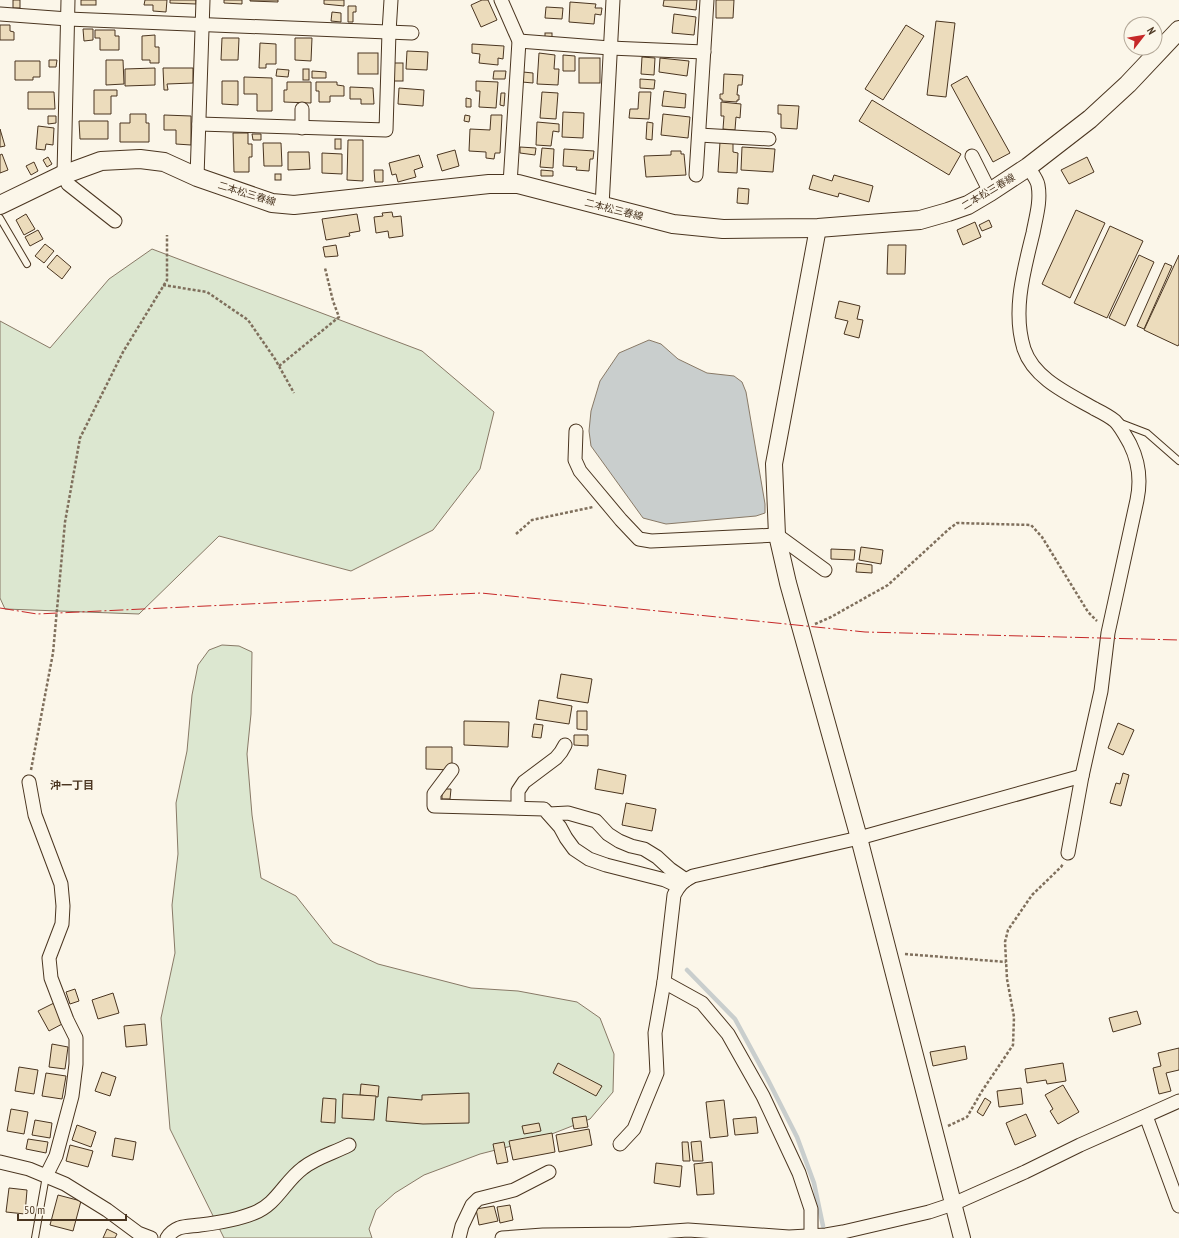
<svg xmlns="http://www.w3.org/2000/svg" width="1179" height="1238" font-family="'PT Sans Narrow','Noto Sans JP',sans-serif">
	<style>
		.green { fill: #dce7d0; stroke: #887966 }
		.water { fill: #c9cecd; stroke: #887966 }
		.lines { fill: none; stroke-linecap: round; stroke-linejoin: round }
		.stream { stroke: #c9cecd; stroke-width: 4.5 }
		.building { fill: #ecdcbc; stroke: #4a3520 }
		.service-casing { stroke: #4a3520; stroke-width: 8 }
		.minor-casing { stroke: #4a3520; stroke-width: 15 }
		.tertiary-casing { stroke: #4a3520; stroke-width: 18 }
		.secondary-casing { stroke: #4a3520; stroke-width: 20 }
		.path { stroke: #7f6f5c; stroke-width: 2.5; stroke-dasharray: 3 2; stroke-linecap: butt }
		.service { stroke: #fbf6e9; stroke-width: 6 }
		.minor { stroke: #fbf6e9; stroke-width: 13 }
		.tertiary { stroke: #fbf6e9; stroke-width: 16 }
		.secondary { stroke: #fbf6e9; stroke-width: 18 }
		.power { stroke: #c62828; stroke-width: 1; stroke-dasharray: 14 3 2 3; stroke-linecap: butt }
		.labels { text-anchor: middle; stroke-width: 3; stroke-linejoin: round; paint-order: stroke }
		.street-label { font-size: 10px; fill: #4a3520; stroke: #fbf6e9 }
		.neighbourhood-label { font-size: 11px; font-weight: bold; fill: #4a3520; stroke: #fbf6e9 }
	</style>
	<rect width="100%" height="100%" fill="#fbf6e9"/>
	<g class="green">
		<path d="M152 249 422 351 494 412 480 469 433 530 351 571 219 536 139 614 5 609 0 598V321L50 348 109 279Z"/>
		<path d="M222 645 239 646 252 652 251 714 247 754 252 815 261 878 296 896 333 943 378 964 471 988 518 991 577 1002 600 1018 614 1054 613 1092 590 1119 539 1139 480 1154 424 1175 395 1193 376 1210 369 1229 372 1238H224L170 1129 161 1018 175 953 172 905 178 854 176 803 187 751 192 695 198 665 209 650Z"/>
	</g>
	<path class="water" d="M649 340 661 344 678 359 707 373 734 376 742 382 746 392 765 504V513L756 516 666 524 643 518 591 446 589 431 591 411 600 381 619 353Z"/>
	<g class="lines">
		<path class="stream" d="M687 970 735 1019 767 1078 797 1137 814 1183 823 1226"/>
	</g>
	<g class="building">
		<rect x="13" y="0" width="7" height="8"/>
		<rect x="81" y="0" width="15" height="5"/>
		<path d="M145 0H167L166 12 153 11V5H144Z"/>
		<path d="M170 0H196V4L170 3Z"/>
		<path d="M224 0H242V4L224 3Z"/>
		<path d="M250 0H278V2L250 1Z"/>
		<path d="M324 0H344V6L324 4Z"/>
		<path d="M482 0H488L497 20 481 27 471 5Z"/>
		<path d="M664 0H697L696 10 663 6Z"/>
		<path d="M716 0H734L733 18H716Z"/>
		<path d="M570 2 596 4 595 8H602L601 15 595 14 594 24 569 22Z"/>
		<path d="M348 6H356V12H353V22H348Z"/>
		<path d="M546 7 563 8 562 19 545 18Z"/>
		<path d="M332 12 341 13V22L331 21Z"/>
		<path d="M674 14 696 17 694 35 672 33Z"/>
		<path d="M936 21 955 23 946 97 927 95Z"/>
		<path d="M0 25H10V31L14 32V40H0Z"/>
		<path d="M906 25 924 36 883 100 865 89Z"/>
		<path d="M83 29H93V40L84 41Z"/>
		<path d="M95 30H115V36H119V50H100V38H95Z"/>
		<rect x="545" y="33" width="7" height="4"/>
		<path d="M155 35V47H159V63H150V60H142V36Z"/>
		<path d="M222 38H239L238 60H221Z"/>
		<path d="M295 38H312L311 61 295 60Z"/>
		<path d="M260 43 276 44V64H266V68H259Z"/>
		<path d="M472 44 504 46 503 59 498 58V65L479 63 480 54 472 53Z"/>
		<path d="M407 51 428 52 427 70 406 69Z"/>
		<rect x="358" y="53" width="20" height="21"/>
		<path d="M539 53 555 55 554 69H559L558 85 537 84Z"/>
		<path d="M563 55 575 56V71H563Z"/>
		<path d="M642 57 655 58 654 75 641 74Z"/>
		<rect x="579" y="58" width="21" height="25"/>
		<path d="M660 58 689 61 687 76 659 72Z"/>
		<path d="M49 60H57L56 67H49Z"/>
		<path d="M106 60H123L124 84 106 85Z"/>
		<path d="M15 61H40V77H33V80H15Z"/>
		<rect x="393" y="63" width="10" height="18"/>
		<path d="M155 68V85L125 86V69Z"/>
		<path d="M163 68H193V83L167 84 168 90H164Z"/>
		<path d="M277 69 289 70 288 77 276 76Z"/>
		<rect x="303" y="69" width="6" height="11"/>
		<path d="M312 71 326 72V78H312Z"/>
		<path d="M494 71H506L505 79H493Z"/>
		<path d="M523 72 533 73V83L522 82Z"/>
		<path d="M724 74 743 75 742 85H738L737 95H739V100H737V102L722 101V99H720V94H723Z"/>
		<path d="M967 76 1010 153 993 162 951 85Z"/>
		<path d="M244 77 272 78V111H257V94H244Z"/>
		<path d="M640 79 655 80 654 89 640 88Z"/>
		<path d="M222 81H238V105L222 104Z"/>
		<path d="M476 81 498 82 496 108 479 107 480 91H476Z"/>
		<path d="M287 82H311V103L284 102V90H287Z"/>
		<path d="M316 82H337V85L344 86V96H330V102H319V91H316Z"/>
		<path d="M350 87 373 88 374 104H361V99H350Z"/>
		<path d="M399 88 424 90 423 106 398 104Z"/>
		<path d="M94 90H117V96H111V114H94Z"/>
		<path d="M664 91 686 94 685 108 662 106Z"/>
		<path d="M28 92H54L55 109H28Z"/>
		<path d="M542 92 558 93 556 119 540 118Z"/>
		<path d="M639 92H651L649 119 629 118 630 109H638Z"/>
		<path d="M501 93H505L504 106 500 105Z"/>
		<path d="M466 98 471 99V107H466Z"/>
		<path d="M872 100 961 154 949 175 859 121Z"/>
		<path d="M721 102 741 104 740 118 736 117 735 130 723 129 724 116H721Z"/>
		<path d="M778 105 799 106 797 129 781 128V114H778Z"/>
		<path d="M563 112 584 113 583 138 562 137Z"/>
		<path d="M130 114H146V123H149V142H120V123H130Z"/>
		<path d="M663 114 690 117 688 138 661 135Z"/>
		<path d="M164 115 191 116V145L176 144V130H164Z"/>
		<path d="M465 115 470 116 469 122 464 121Z"/>
		<path d="M491 115H502L500 153H495L494 159 486 158V152L469 151 470 129 490 130Z"/>
		<path d="M48 116H56V123L48 124Z"/>
		<path d="M79 121H108V139H80Z"/>
		<path d="M537 122 559 124V132L553 131 551 146 536 145Z"/>
		<path d="M647 122 653 123 652 140 646 139Z"/>
		<path d="M38 126 54 128 53 145 46 144 45 150 36 149Z"/>
		<path d="M0 129 5 146 0 147Z"/>
		<path d="M233 133H248V144H252V157H249V172H234Z"/>
		<path d="M252 134H261V140H253Z"/>
		<rect x="335" y="139" width="6" height="10"/>
		<path d="M348 140H363V181L347 180Z"/>
		<path d="M720 142 733 143V152L738 153 737 173 718 172Z"/>
		<path d="M263 143H281L282 166H264Z"/>
		<path d="M520 147 536 148 535 155 520 153Z"/>
		<path d="M742 147 775 149 773 172 741 170Z"/>
		<path d="M542 148 554 149 553 168 540 167Z"/>
		<path d="M564 149 594 151 593 159H590L589 171 576 170 577 167 563 166Z"/>
		<path d="M455 150 459 166 442 171 437 155Z"/>
		<path d="M671 151H681V154H684L686 175 646 177 644 156 671 155Z"/>
		<path d="M288 152H309L310 169 288 170Z"/>
		<path d="M322 153 342 154V174L322 173Z"/>
		<path d="M2 154 8 170 0 173V155Z"/>
		<path d="M419 155 423 167 414 170 416 177 398 182 396 174 392 175 389 163Z"/>
		<path d="M48 157 52 164 47 167 43 160Z"/>
		<path d="M1087 157 1094 172 1069 184 1061 170Z"/>
		<path d="M34 162 38 171 31 175 26 166Z"/>
		<path d="M374 170H383V182H375Z"/>
		<path d="M541 170 553 171V176H541Z"/>
		<rect x="275" y="174" width="6" height="6"/>
		<path d="M813 175 832 181 834 175 873 186 869 202 839 193 838 197 809 189Z"/>
		<path d="M738 188 749 189 748 204 737 203Z"/>
		<path d="M1076 210 1105 223 1070 298 1042 284Z"/>
		<path d="M392 212 393 217 401 216 403 236 389 238 388 231 376 233 374 217 383 216 382 213Z"/>
		<path d="M26 214 35 229 24 235 16 220Z"/>
		<path d="M357 214 360 231 349 233 350 236 326 240 322 219Z"/>
		<path d="M989 220 992 227 982 231 979 225Z"/>
		<path d="M975 222 981 237 963 245 957 230Z"/>
		<path d="M1110 226 1143 241 1107 318 1074 303Z"/>
		<path d="M38 230 43 239 30 246 25 237Z"/>
		<path d="M45 244 54 251 44 263 35 256Z"/>
		<path d="M336 245 338 256 325 257 323 247Z"/>
		<path d="M888 245H906L905 274H887Z"/>
		<path d="M57 255 71 267 62 279 47 267Z"/>
		<path d="M1139 255 1154 262 1125 326 1109 318Z"/>
		<path d="M1179 255V344L1178 346 1144 330Z"/>
		<path d="M1165 263 1172 266 1144 329 1137 326Z"/>
		<path d="M839 301 860 306 857 319 863 320 859 338 844 334 848 321 835 318Z"/>
		<path d="M861 547 883 550 881 564 859 560Z"/>
		<path d="M831 549 855 550 854 560 831 559Z"/>
		<path d="M857 563 872 565V573L856 572Z"/>
		<path d="M561 674 592 679 588 703 557 698Z"/>
		<path d="M539 700 572 706 569 724 536 719Z"/>
		<path d="M577 711H587V730L577 729Z"/>
		<path d="M464 721 509 722 508 747 464 745Z"/>
		<path d="M1118 723 1134 730 1123 755 1108 748Z"/>
		<path d="M534 724 543 725 541 738 532 737Z"/>
		<path d="M574 735H588V746L574 745Z"/>
		<path d="M426 747H452V770L426 769Z"/>
		<path d="M598 769 626 775 623 794 595 789Z"/>
		<path d="M1123 773 1129 775 1121 806 1110 803 1116 783 1120 784Z"/>
		<path d="M442 789H451L450 799H442Z"/>
		<path d="M626 803 656 809 652 831 622 825Z"/>
		<path d="M75 989 79 1001 70 1004 66 992Z"/>
		<path d="M113 993 119 1013 98 1019 92 1000Z"/>
		<path d="M54 1003 64 1023 49 1031 38 1011Z"/>
		<path d="M1137 1011 1141 1024 1113 1032 1109 1018Z"/>
		<path d="M145 1024 147 1045 126 1047 124 1026Z"/>
		<path d="M52 1044 68 1047 65 1069 49 1067Z"/>
		<path d="M965 1046 967 1059 933 1066 930 1052Z"/>
		<path d="M1179 1048V1070L1166 1073 1171 1091 1159 1094 1153 1068 1161 1066 1158 1053Z"/>
		<path d="M558 1063 602 1086 596 1096 553 1073Z"/>
		<path d="M1063 1063 1066 1081 1047 1084 1046 1080 1027 1083 1025 1069Z"/>
		<path d="M19 1067 38 1070 34 1094 15 1091Z"/>
		<path d="M102 1072 116 1077 110 1096 95 1091Z"/>
		<path d="M46 1073 66 1076 62 1099 42 1096Z"/>
		<path d="M361 1084 379 1086 378 1097 360 1095Z"/>
		<path d="M1063 1085 1079 1112 1058 1124 1050 1111 1053 1109 1045 1095Z"/>
		<path d="M1021 1088 1023 1104 999 1107 997 1091Z"/>
		<path d="M469 1093V1123L423 1124 386 1121 388 1097 422 1100V1095Z"/>
		<path d="M343 1094 376 1096 374 1120 342 1118Z"/>
		<path d="M323 1098 336 1099 335 1123 321 1122Z"/>
		<path d="M985 1098 991 1102 983 1116 977 1112Z"/>
		<path d="M724 1100 728 1136 710 1138 706 1102Z"/>
		<path d="M11 1109 28 1112 24 1134 7 1131Z"/>
		<path d="M1026 1114 1036 1136 1015 1145 1006 1123Z"/>
		<path d="M586 1116 588 1127 574 1129 572 1118Z"/>
		<path d="M756 1117 758 1133 735 1135 733 1119Z"/>
		<path d="M35 1120 52 1123 50 1138 32 1135Z"/>
		<path d="M539 1123 541 1131 524 1134 522 1126Z"/>
		<path d="M77 1125 96 1132 91 1147 72 1140Z"/>
		<path d="M589 1129 592 1145 559 1152 556 1135Z"/>
		<path d="M552 1133 555 1152 513 1160 509 1141Z"/>
		<path d="M115 1138 136 1142 133 1160 112 1156Z"/>
		<path d="M28 1139 48 1142 46 1153 26 1149Z"/>
		<path d="M701 1141 703 1161H693L691 1142Z"/>
		<path d="M504 1142 508 1162 497 1164 493 1144Z"/>
		<path d="M682 1142H688L690 1161H683Z"/>
		<path d="M70 1145 93 1151 88 1167 66 1161Z"/>
		<path d="M712 1162 714 1194 697 1195 694 1164Z"/>
		<path d="M656 1163 682 1166 680 1187 654 1183Z"/>
		<path d="M9 1188 27 1190 25 1214 6 1212Z"/>
		<path d="M58 1195 81 1201 73 1231 50 1225Z"/>
		<path d="M510 1205 513 1220 500 1223 497 1207Z"/>
		<path d="M494 1206 498 1221 479 1225 476 1209Z"/>
		<path d="M107 1229 117 1234 115 1238H103Z"/>
	</g>
	<g class="lines">
		<g class="service-casing">
			<g id="service">
				<path d="M0 218 27 264"/>
				<path d="M1121 423 1147 433 1179 461"/>
				<path d="M35 1238 46 1176"/>
			</g>
		</g>
		<g class="minor-casing">
			<g id="minor">
				<path d="M68 0 64 174 68 184 115 221"/>
				<path d="M501 0 519 41 510 184"/>
				<path d="M0 14 68 19 412 33"/>
				<path d="M519 41 610 48 704 52"/>
				<path d="M199 124 386 130 389 32 391 0"/>
				<path d="M302 128V109"/>
				<path d="M699 135 769 139"/>
				<path d="M972 156 990 192"/>
				<path d="M1028 167C1031 172 1037 179 1038 185 1041 201 1036 217 1033 233 1024 270 1012 311 1024 349 1034 379 1069 394 1095 409 1101 412 1109 416 1115 421 1121 427 1126 437 1130 444 1139 462 1141 481 1137 500L1108 633 1101 691 1082 776 1068 853"/>
				<path d="M696 175 707 0"/>
				<path d="M197 177 203 0"/>
				<path d="M602 206 613 0"/>
				<path d="M576 431 575 460 580 471 621 520 639 539 651 541 777 535 825 570"/>
				<path d="M452 770 434 794V806L544 809 560 827 566 838 574 849 589 859 606 865 665 880 678 886"/>
				<path d="M29 782 35 815 61 884 63 906 62 924 49 958 51 978 67 1020 76 1038V1064L72 1096 56 1156 46 1176"/>
				<path d="M518 808V791L524 782 556 758 561 752 565 745"/>
				<path d="M549 814 568 813 596 821 608 834 619 841 631 846 644 849 657 857 670 869 686 880"/>
				<path d="M664 982 702 1003 728 1034 763 1096 799 1173 811 1209V1238"/>
				<path d="M1146 1116 1179 1206"/>
				<path d="M620 1144 634 1129 657 1073 655 1033 664 982 674 895C679 885 683 881 693 876L859 838 1082 776"/>
				<path d="M0 1162 29 1169 65 1184 107 1210 138 1233 151 1238"/>
				<path d="M167 1238C170 1233 174 1230 179 1228 185 1226 193 1226 200 1225 217 1223 237 1220 254 1213 277 1204 284 1182 303 1168 317 1157 334 1153 349 1145"/>
				<path d="M459 1238 462 1226 472 1205 478 1199 514 1190 549 1172"/>
				<path d="M502 1238 543 1235 631 1234 688 1230 789 1237 826 1235 843 1232 929 1212 953 1204 1025 1172 1080 1145 1179 1101"/>
			</g>
		</g>
		<g class="tertiary-casing">
			<path id="tertiary" d="M818 228 774 464 777 535 788 583 859 838 962 1238"/>
		</g>
		<g class="secondary-casing">
			<path id="secondary" d="M0 205 60 176 101 161 140 159 164 162 197 177 272 203 294 205 489 184H518L673 224 723 229 818 228 920 220 948 212 968 205 990 192 1028 167 1090 119 1128 84 1179 30"/>
		</g>
		<g class="path">
			<path d="M163 285 207 292 248 320 275 359 294 393"/>
			<path d="M279 366 339 317 333 301 325 268"/>
			<path d="M516 534 532 520 593 507"/>
			<path d="M815 624 831 617 888 585 949 529 957 523 1031 525 1042 537 1088 612 1097 621"/>
			<path d="M31 770 53 653 65 522 80 438 123 352 167 280V235"/>
			<path d="M905 954 1006 962"/>
			<path d="M948 1126 967 1117 982 1091 1013 1045 1014 1017 1007 979 1005 942 1008 930 1032 895 1061 867 1063 864"/>
		</g>
		<use href="#service" class="service"/>
		<use href="#minor" class="minor"/>
		<use href="#tertiary" class="tertiary"/>
		<use href="#secondary" class="secondary"/>
		<path class="power" d="M0 608 37 614 481 593 865 632 1179 640"/>
	</g>
	<g class="labels">
		<g class="street-label">
			<text transform="translate(988 191) rotate(-31)" y="4">二本松三春線</text>
			<text transform="translate(247 193) rotate(17)" y="4">二本松三春線</text>
			<text transform="translate(614 209) rotate(14)" y="4">二本松三春線</text>
		</g>
		<g class="neighbourhood-label">
			<text x="72" y="789">沖一丁目</text>
		</g>
	</g>
	<g transform="translate(1143 36) rotate(59)"><circle r="19" fill="#fbf6e9" stroke="#b4a999"/>
	<path d="M0-3L7 15L0 10L-7 15Z" fill="#c62828"/>
	<text y="-6" font-size="11" font-weight="bold" text-anchor="middle" fill="#4a3520">N</text>
	</g>
	<path d="M18 1214v6h108v-6" fill="none" stroke="#4a3520" stroke-width="2"/>
	<text x="24" y="1214" font-size="12" fill="#4a3520" stroke="#fbf6e9" stroke-width="3" paint-order="stroke">50 m</text>
</svg>
